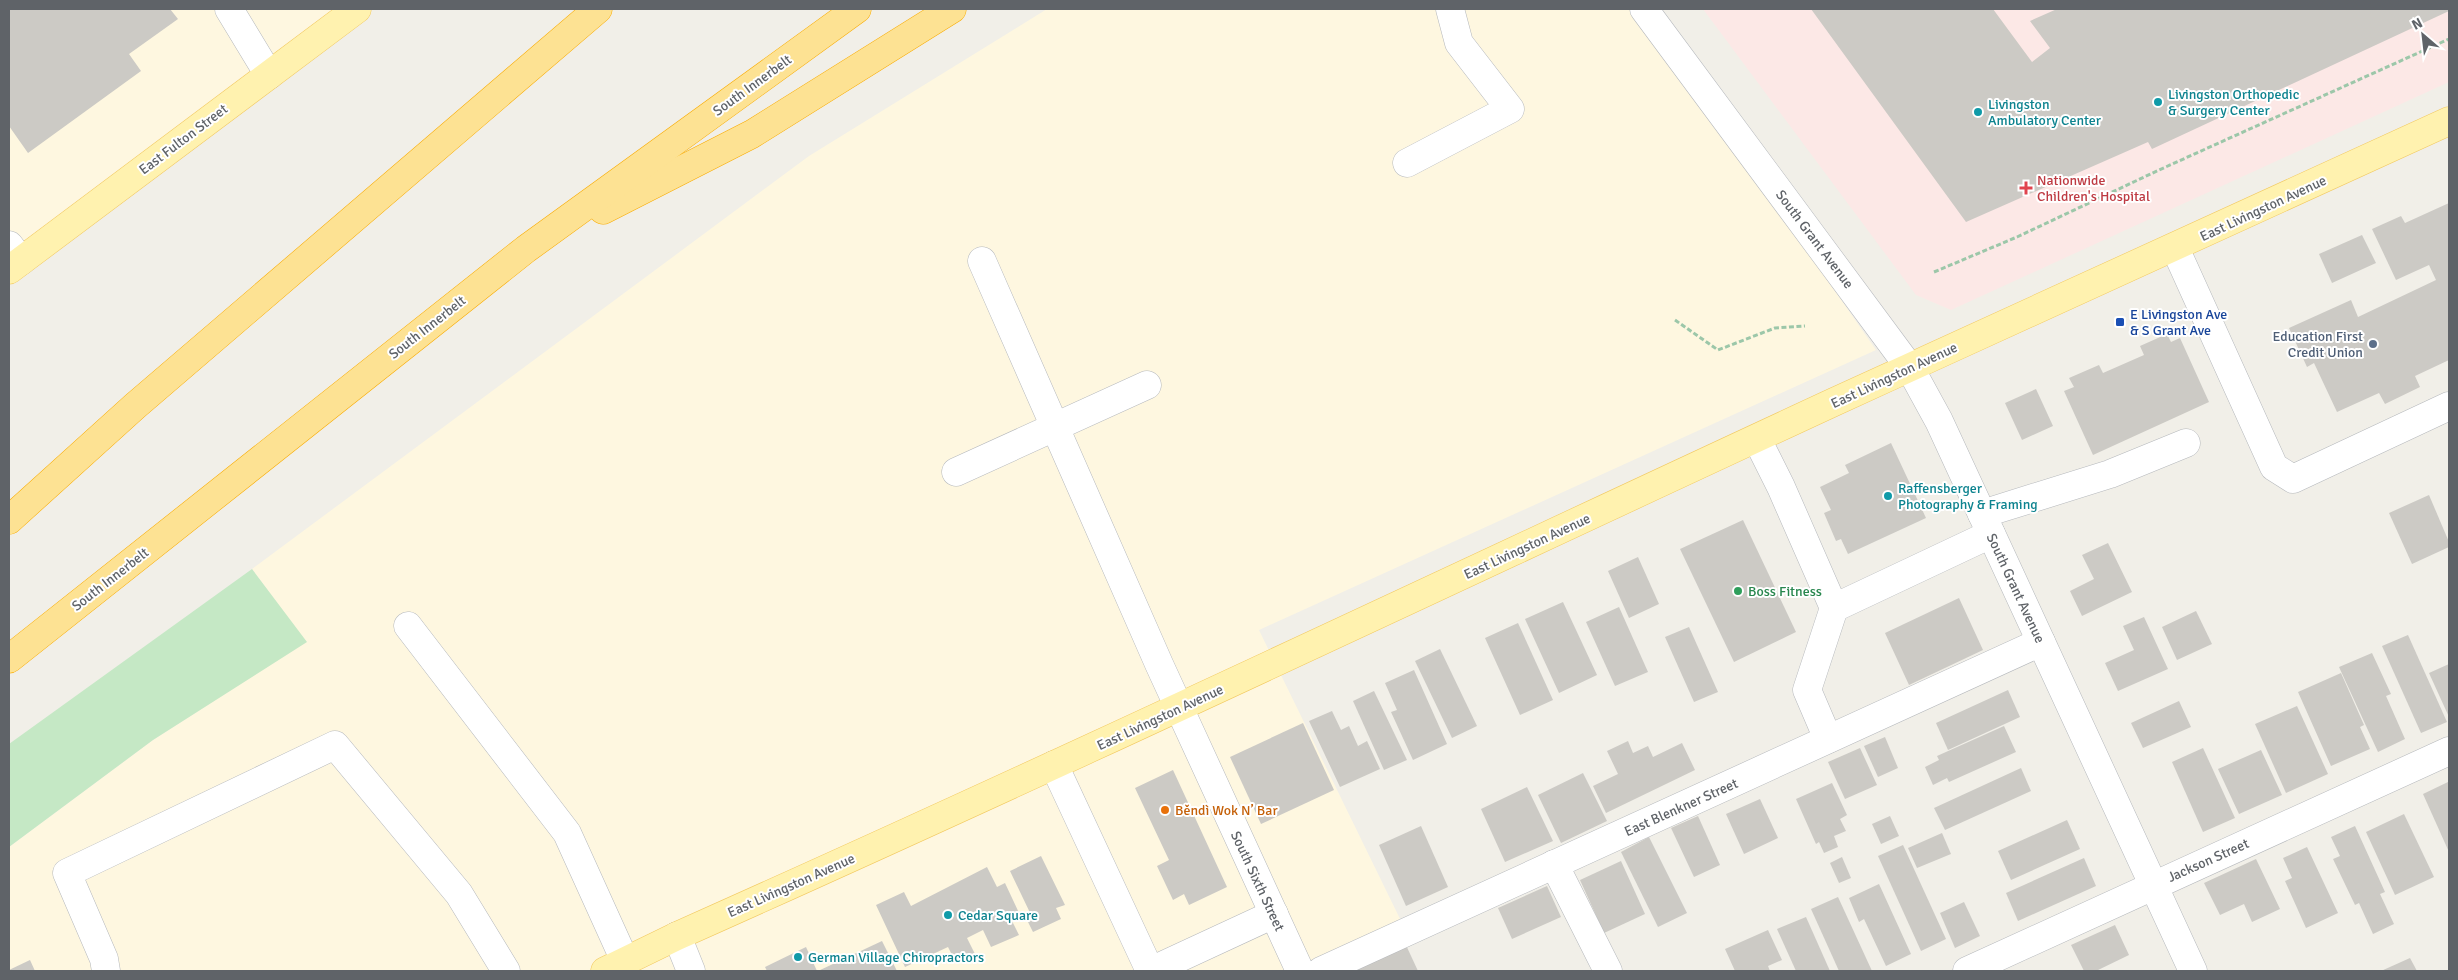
<svg xmlns="http://www.w3.org/2000/svg" width="2458" height="980" font-family="Signika,sans-serif">
	<style>
		.commercial { fill: #fef7e0 }
		.medical { fill: #fce8e6 }
		.green { fill: #c5e8c5 }
		.building { fill: #cccac5 }
		.lines { fill: none; stroke-linecap: round; stroke-linejoin: round }
		.minor-casing { stroke: #b5b8bc; stroke-width: 29 }
		.major-casing { stroke: #f2c960; stroke-width: 29 }
		.highway-casing { stroke: #f9ab00; stroke-width: 29 }
		.path { stroke: #9cc7a9; stroke-width: 3; stroke-dasharray: 5 2.5; stroke-linecap: butt }
		.minor { stroke: #fff; stroke-width: 28 }
		.major { stroke: #fff2af; stroke-width: 28 }
		.highway { stroke: #fde293; stroke-width: 28 }
		.culture-dot { fill: #0f9aa8; stroke: #fff; stroke-width: 2 }
		.health-dot { fill: #e0444e; stroke: #fff; stroke-width: 2 }
		.transit-dot { fill: #1a4fb4; stroke: #fff; stroke-width: 2 }
		.service-dot { fill: #5c6f8a; stroke: #fff; stroke-width: 2 }
		.leisure-dot { fill: #2e9e5b; stroke: #fff; stroke-width: 2 }
		.food-dot { fill: #e8710a; stroke: #fff; stroke-width: 2 }
		.labels { text-anchor: middle; stroke-width: 4; stroke-linejoin: round; paint-order: stroke }
		.street-label { font-size: 14px; fill: #5f6368; stroke: #fff }
		.culture-label { font-size: 14px; fill: #0d838f; stroke: #fff; text-anchor: start }
		.health-label { font-size: 14px; fill: #be3a42; stroke: #fff; text-anchor: start }
		.transit-label { font-size: 14px; fill: #164399; stroke: #fff; text-anchor: start }
		.service-label { font-size: 14px; fill: #4e5e75; stroke: #fff; text-anchor: end }
		.leisure-label { font-size: 14px; fill: #27864d; stroke: #fff; text-anchor: start }
		.food-label { font-size: 14px; fill: #c56008; stroke: #fff; text-anchor: start }
	</style>
	<rect width="100%" height="100%" fill="#f1efe8"/>
	<g class="commercial">
		<path d="M9 9H359L9 273Z"/>
		<path d="M1047 9H1639L1876 350 1259 630 1403 925 1303 971H9V847L153 740 306 642 252 569 809 156Z"/>
	</g>
	<path class="medical" d="M1703 9H2449V82L1951 310 1916 295Z"/>
	<path class="green" d="M252 569 307 642 153 740 9 847V744Z"/>
	<g class="building">
		<path d="M9 9H170L178 19 129 54 141 71 28 153 9 126Z"/>
		<path d="M1811 9H1993L2032 62 2050 48 2030 21 2057 9H2449V11L2152 149 2148 142 1966 222Z"/>
		<path d="M2449 203V360L2415 376 2420 387 2385 404 2379 393 2337 412 2314 363 2307 367 2289 328 2351 300 2358 317 2436 280 2429 265 2396 280 2372 229 2401 216 2405 223Z"/>
		<path d="M2362 235 2376 263 2332 283 2319 254Z"/>
		<path d="M2167 334 2171 342 2180 338 2209 402 2093 455 2064 391 2074 387 2069 378 2099 365 2103 373 2144 355 2140 346Z"/>
		<path d="M2036 389 2053 426 2022 440 2005 403Z"/>
		<path d="M1891 443 1926 518 1848 554 1841 539 1836 541 1824 513 1831 510 1820 487 1849 473 1845 465Z"/>
		<path d="M2429 495 2449 542V547L2412 564 2389 513Z"/>
		<path d="M1743 520 1796 632 1734 662 1680 549Z"/>
		<path d="M2108 543 2132 592 2082 616 2070 591 2094 579 2082 555Z"/>
		<path d="M1638 557 1659 604 1629 618 1608 571Z"/>
		<path d="M1959 598 1983 650 1909 685 1885 633Z"/>
		<path d="M1563 602 1597 675 1559 693 1525 619Z"/>
		<path d="M1619 607 1648 672 1615 686 1586 622Z"/>
		<path d="M2196 611 2212 644 2177 660 2162 627Z"/>
		<path d="M2144 617 2168 669 2118 691 2105 663 2134 650 2123 626Z"/>
		<path d="M1518 623 1553 700 1520 715 1485 638Z"/>
		<path d="M1689 627 1718 692 1694 702 1665 637Z"/>
		<path d="M2408 635 2447 722 2421 733 2382 646Z"/>
		<path d="M1440 649 1477 726 1452 738 1415 661Z"/>
		<path d="M2372 653 2391 694 2386 696 2405 739 2378 752 2339 667Z"/>
		<path d="M2449 664V717L2429 673Z"/>
		<path d="M1414 670 1447 744 1413 760 1391 712 1397 710 1385 683Z"/>
		<path d="M2341 673 2364 725 2360 727 2370 749 2331 766 2298 692Z"/>
		<path d="M2008 690 2020 717 1948 750 1936 723Z"/>
		<path d="M1374 691 1407 760 1384 770 1353 701Z"/>
		<path d="M2179 701 2191 727 2143 748 2131 723Z"/>
		<path d="M2297 706 2328 774 2286 793 2255 724Z"/>
		<path d="M1332 711 1341 730 1349 726 1358 746 1367 741 1380 769 1340 787 1309 721Z"/>
		<path d="M1303 723 1334 790 1261 824 1230 757Z"/>
		<path d="M2004 726 2016 752 1949 782 1947 778 1933 785 1925 767 1939 760 1937 756Z"/>
		<path d="M1885 737 1898 768 1878 777 1864 746Z"/>
		<path d="M1628 741 1633 753 1648 746 1653 757 1682 743 1695 770 1606 813 1593 786 1618 774 1607 751Z"/>
		<path d="M1860 748 1877 785 1845 799 1828 762Z"/>
		<path d="M2203 748 2235 818 2203 832 2172 762Z"/>
		<path d="M2261 750 2282 795 2239 814 2218 769Z"/>
		<path d="M2021 768 2031 791 1945 830 1934 808Z"/>
		<path d="M1173 770 1227 887 1189 905 1184 894 1173 900 1157 866 1169 860 1135 788Z"/>
		<path d="M1583 773 1607 821 1561 843 1538 795Z"/>
		<path d="M2448 782 2449 785V852L2423 794Z"/>
		<path d="M1832 783 1847 815 1840 819 1846 831 1834 836 1838 847 1824 853 1819 842 1816 844 1796 799Z"/>
		<path d="M1527 787 1553 841 1505 862 1481 809Z"/>
		<path d="M1760 799 1778 838 1744 854 1726 814Z"/>
		<path d="M2404 814 2434 877 2395 895 2366 832Z"/>
		<path d="M1698 816 1720 865 1694 877 1671 828Z"/>
		<path d="M1890 816 1899 836 1881 844 1872 824Z"/>
		<path d="M2067 820 2080 849 2011 880 1998 851Z"/>
		<path d="M1421 826 1448 887 1406 906 1379 845Z"/>
		<path d="M2355 826 2385 892 2380 894 2394 924 2373 934 2359 903 2355 905 2333 859 2340 856 2331 837Z"/>
		<path d="M1942 833 1951 854 1917 868 1908 848Z"/>
		<path d="M1649 837 1687 913 1658 927 1621 852Z"/>
		<path d="M1903 845 1946 939 1921 951 1878 856Z"/>
		<path d="M2307 847 2338 913 2306 928 2285 881 2292 878 2283 858Z"/>
		<path d="M1041 856 1065 905 1056 908 1061 919 1033 932 1028 922 1033 919 1010 871Z"/>
		<path d="M1842 857 1851 878 1839 883 1830 863Z"/>
		<path d="M2084 858 2096 886 2018 921 2006 893Z"/>
		<path d="M2256 859 2280 909 2252 922 2244 904 2220 915 2204 883Z"/>
		<path d="M1621 861 1645 914 1604 933 1580 880Z"/>
		<path d="M987 867 997 887 1005 883 1019 913 1010 917 1019 935 991 947 983 930 967 938 975 954 956 963 948 947 905 967 876 905 904 892 911 906Z"/>
		<path d="M1879 884 1911 954 1886 966 1864 919 1859 922 1849 898Z"/>
		<path d="M1547 886 1561 917 1512 939 1498 908Z"/>
		<path d="M1838 897 1872 971H1839L1811 909Z"/>
		<path d="M1964 902 1980 936 1955 948 1940 913Z"/>
		<path d="M1806 917 1830 971H1796L1777 929Z"/>
		<path d="M2115 925 2129 955 2096 971H2084L2071 945Z"/>
		<path d="M1768 930 1782 960 1768 966 1770 971H1735L1725 949Z"/>
		<path d="M882 941 897 971H818Z"/>
		<path d="M1405 943 1418 971H1334Z"/>
		<path d="M806 947 817 971H767L765 967Z"/>
		<path d="M2410 958 2417 971H2381Z"/>
		<path d="M30 960 35 971H9V970Z"/>
	</g>
	<g class="lines">
		<g class="minor-casing">
			<g id="minor">
				<path d="M229 9 269 75"/>
				<path d="M1644 9 1910 368 1939 421 2193 971"/>
				<path d="M1407 163 1510 109 1459 43 1450 9"/>
				<path d="M9 245 21 261"/>
				<path d="M2175 248 2274 467 2293 479 2449 406"/>
				<path d="M982 261 1159 664 1300 971"/>
				<path d="M1757 439 1781 487 1834 608 1807 690 1828 739"/>
				<path d="M956 472 1147 385"/>
				<path d="M1982 514 2110 474 2186 443"/>
				<path d="M1834 608 1991 534"/>
				<path d="M408 626 567 833 625 961"/>
				<path d="M1054 765 1150 971"/>
				<path d="M1554 864 1608 971"/>
				<path d="M677 936 691 971"/>
				<path d="M106 971 104 959 67 873 335 745 459 894 506 971"/>
				<path d="M1151 971 1274 914"/>
				<path d="M1321 971 2041 642"/>
				<path d="M1967 971 2449 751"/>
			</g>
		</g>
		<g class="major-casing">
			<g id="major">
				<path d="M9 270 357 9"/>
				<path d="M605 971 677 936C1065 763 1448 581 1834 402 2039 308 2245 216 2449 121"/>
			</g>
		</g>
		<g class="highway-casing">
			<g id="highway">
				<path d="M603 210 752 134 952 9"/>
				<path d="M9 520 135 406 598 9"/>
				<path d="M9 659 526 249 857 9"/>
			</g>
		</g>
		<g class="path">
			<path d="M1934 272 2017 237 2159 170 2449 39"/>
			<path d="M1675 320 1718 350 1775 328 1805 326"/>
		</g>
		<use href="#minor" class="minor"/>
		<use href="#major" class="major"/>
		<use href="#highway" class="highway"/>
	</g>
	<g class="culture-dot">
		<circle cx="2158" cy="102" r="5"/>
		<circle cx="1978" cy="112" r="5"/>
		<circle cx="1888" cy="496" r="5"/>
		<circle cx="948" cy="915" r="5"/>
		<circle cx="798" cy="957" r="5"/>
	</g>
	<path class="health-dot" d="M2023.5 180.5h5v5h5v5h-5v5h-5v-5h-5v-5h5z"/>
	<rect class="transit-dot" x="2115" y="317" width="10" height="10" rx="2.5"/>
	<circle class="service-dot" cx="2373" cy="344" r="5"/>
	<circle class="leisure-dot" cx="1738" cy="591" r="5"/>
	<circle class="food-dot" cx="1165" cy="810" r="5"/>
	<g class="labels">
		<g class="street-label">
			<text transform="translate(752 85) rotate(-36)" y="5">South Innerbelt</text>
			<text transform="translate(183 139) rotate(-37)" y="5">East Fulton Street</text>
			<text transform="translate(2263 208) rotate(-25)" y="5">East Livingston Avenue</text>
			<text transform="translate(1815 239) rotate(53)" y="5">South Grant Avenue</text>
			<text transform="translate(427 327) rotate(-38)" y="5">South Innerbelt</text>
			<text transform="translate(1894 375) rotate(-25)" y="5">East Livingston Avenue</text>
			<text transform="translate(1527 546) rotate(-25)" y="5">East Livingston Avenue</text>
			<text transform="translate(110 579) rotate(-38)" y="5">South Innerbelt</text>
			<text transform="translate(2016 588) rotate(65)" y="5">South Grant Avenue</text>
			<text transform="translate(1160 717) rotate(-25)" y="5">East Livingston Avenue</text>
			<text transform="translate(1681 807) rotate(-24)" y="5">East Blenkner Street</text>
			<text transform="translate(2208 860) rotate(-24)" y="5">Jackson Street</text>
			<text transform="translate(1258 881) rotate(65)" y="5">South Sixth Street</text>
			<text transform="translate(791 885) rotate(-24)" y="5">East Livingston Avenue</text>
		</g>
		<g class="culture-label">
			<text x="2168" y="99">Livingston Orthopedic<tspan x="2168" dy="16">&amp; Surgery Center</tspan></text>
			<text x="1988" y="109">Livingston<tspan x="1988" dy="16">Ambulatory Center</tspan></text>
			<text x="1898" y="493">Raffensberger<tspan x="1898" dy="16">Photography &amp; Framing</tspan></text>
			<text x="958" y="920">Cedar Square</text>
			<text x="808" y="962">German Village Chiropractors</text>
		</g>
		<g class="health-label">
			<text x="2037" y="185">Nationwide<tspan x="2037" dy="16">Children's Hospital</tspan></text>
		</g>
		<g class="transit-label">
			<text x="2130" y="319">E Livingston Ave<tspan x="2130" dy="16">&amp; S Grant Ave</tspan></text>
		</g>
		<g class="service-label">
			<text x="2363" y="341">Education First<tspan x="2363" dy="16">Credit Union</tspan></text>
		</g>
		<g class="leisure-label">
			<text x="1748" y="596">Boss Fitness</text>
		</g>
		<g class="food-label">
			<text x="1175" y="815">Běndì Wok N’ Bar</text>
		</g>
	</g>
	<rect width="2458" height="980" fill="none" stroke="#5f6368" stroke-width="20"/>
	<g transform="translate(2423 35) rotate(332)" stroke="#ffffff" stroke-width="4" paint-order="stroke">
	<path d="M0-4L9 19L0 12L-9 19Z" fill="#5f6368"/>
	<text y="-8" font-size="14" font-weight="bold" text-anchor="middle" fill="#5f6368">N</text>
	</g>
</svg>
